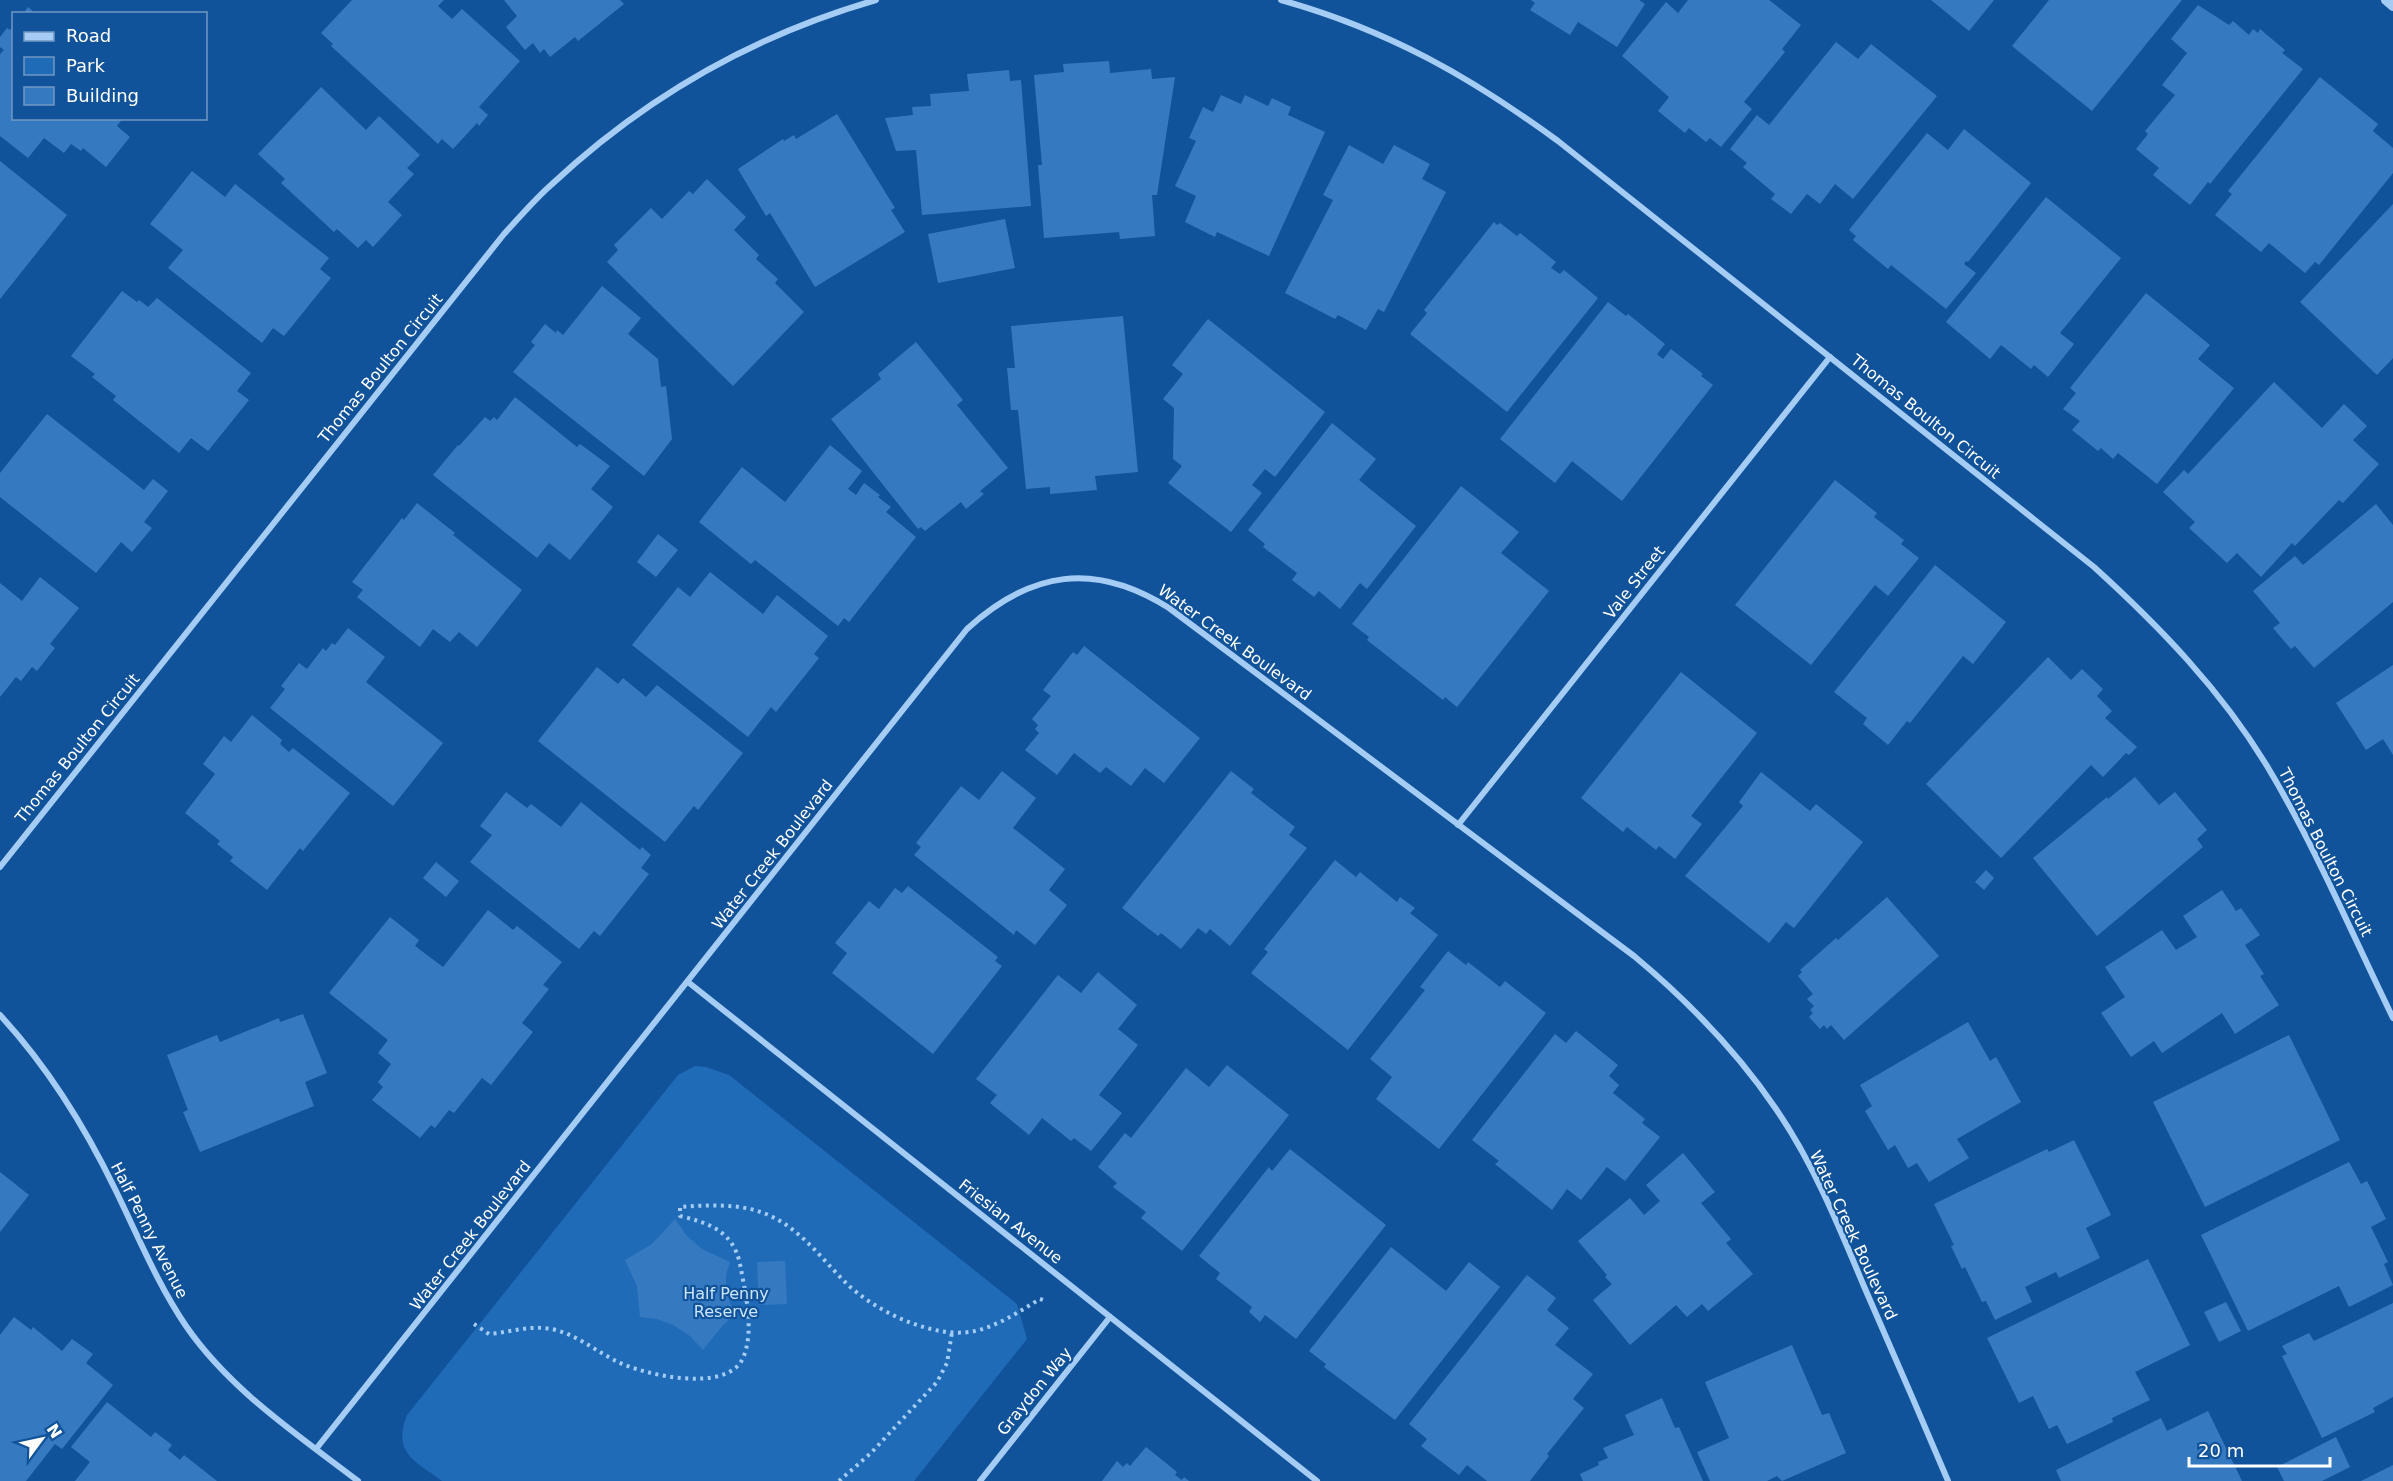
<svg xmlns="http://www.w3.org/2000/svg" width="2393" height="1481" font-family="'DejaVu Sans',sans-serif">
	<style>
		.green { fill: #1f6bb8 }
		.building { fill: #357ac1 }
		.lines { fill: none; stroke-linecap: round; stroke-linejoin: round }
		.path { stroke: #a4ccf4; stroke-width: 4; stroke-dasharray: 3 4.5; stroke-linecap: butt }
		.minor { stroke: #a4ccf4; stroke-width: 6 }
		.tertiary { stroke: #a4ccf4; stroke-width: 10 }
		.labels { text-anchor: middle; stroke-width: 4.5; stroke-linejoin: round; paint-order: stroke }
		.street-label { font-size: 16px; fill: #fff; stroke: #11539a }
		.park-label { font-size: 16px; fill: #cce5fe; stroke: #11539a }
	</style>
	<rect width="100%" height="100%" fill="#11539a"/>
	<path class="green" d="M695 1066 706 1067 729 1075 1017 1304 1027 1339 914 1481H442C415 1461 392 1453 407 1415L678 1075Z"/>
	<g class="building">
		<path d="M352 0H444L438 6 452 19 462 9 520 61 479 107 488 115 479 126 477 123 453 149 442 139 438 144 331 46 333 44 321 33Z"/>
		<path d="M504 0H620L624 4 578 41 575 37 550 57 544 49 540 53 533 43 525 50 506 27 517 16Z"/>
		<path d="M1531 0H1639L1645 4 1617 47 1578 22 1570 35 1530 10 1535 3Z"/>
		<path d="M1688 0H1769L1801 25 1782 49 1785 52 1744 102 1752 109 1721 147 1710 138 1706 142 1689 128 1685 133 1658 111 1669 97 1622 56 1666 2 1678 13Z"/>
		<path d="M1931 0H1994L1969 31Z"/>
		<path d="M2049 0H2182L2092 111 2012 46Z"/>
		<path d="M2198 5 2229 25 2233 21 2249 35 2253 29 2258 33 2260 29 2285 50 2282 53 2303 69 2210 184 2208 182 2190 205 2153 175 2159 168 2136 149 2148 134 2145 131 2175 95 2162 85 2187 53 2171 39Z"/>
		<path d="M28 7 36 14H23Z"/>
		<path d="M14 26V118H123L117 126 130 137 106 167 83 148 81 151 71 144 64 153 44 138 28 158 0 136V54L4 50 0 47V37L7 28 10 30Z"/>
		<path d="M1836 42 1858 59 1871 44 1937 96 1853 199 1835 184 1820 204 1807 194 1791 214 1771 199 1775 194 1743 167 1747 163 1730 149 1757 115 1769 125Z"/>
		<path d="M1109 61 1110 73 1151 69 1152 79 1175 77 1157 195H1152L1155 236 1120 239 1119 232 1044 238 1038 165H1042L1034 75 1064 72 1063 64Z"/>
		<path d="M1009 70 1010 81 1021 80 1031 206 922 215 916 150 896 151 885 118 913 115 912 107 931 106 930 94 969 91 967 74Z"/>
		<path d="M2320 77 2378 124 2373 131 2393 148V173L2319 265 2315 262 2305 273 2269 243 2261 252 2215 215 2232 194 2228 191Z"/>
		<path d="M321 87 366 130 379 116 420 155 407 168 414 174 388 202 402 215 373 247 366 240 358 248 337 229 334 232 281 183 285 179 258 154Z"/>
		<path d="M1221 95 1241 104 1245 95 1268 106 1272 98 1291 107 1288 115 1325 132 1269 256 1217 232 1215 237 1185 222 1196 196 1175 186 1196 141 1189 138 1203 107 1213 112Z"/>
		<path d="M837 114 895 208 891 210 905 232 815 287 770 213 766 216 738 169 783 139 784 141 794 135 796 139Z"/>
		<path d="M1964 129 2031 183 1968 262 1966 261 1964 264 1976 273 1946 309 1891 265 1888 269 1853 240 1856 236 1849 230 1927 133 1948 150Z"/>
		<path d="M1349 145 1383 164 1394 145 1430 164 1422 179 1446 192 1384 312 1378 309 1366 330 1338 315 1335 319 1285 293 1333 200 1323 195Z"/>
		<path d="M0 161 67 215 0 299Z"/>
		<path d="M192 171 225 197 235 184 329 258 320 269 331 278 284 336 273 328 262 343 168 268 183 250 150 224Z"/>
		<path d="M707 179 746 217 734 230 759 255 756 259 778 279 775 283 804 312 733 386 607 262 618 250 614 245 651 208 662 219 689 191 693 194Z"/>
		<path d="M2046 197 2121 258 2060 333 2074 344 2048 377 2034 365 2031 369 2001 345 1990 359 1946 322Z"/>
		<path d="M2393 204V358L2377 375 2300 302Z"/>
		<path d="M1005 219 1015 268 938 283 928 234Z"/>
		<path d="M1494 222 1497 225 1500 223 1517 236 1520 233 1556 262 1551 268 1560 274 1564 270 1598 298 1507 412 1410 334 1427 313 1424 310Z"/>
		<path d="M602 286 641 318 628 334 658 359 661 387 666 386 672 439 644 476 513 372 535 345 531 342 545 324 556 333 557 330 563 335Z"/>
		<path d="M122 291 137 302 139 300 148 307 157 298 251 373 237 391 249 400 208 451 191 438 179 453 113 400 116 396 92 377 95 374 71 356Z"/>
		<path d="M2146 293 2210 345 2198 359 2234 388 2157 484 2118 453 2113 459 2101 448 2098 451 2072 430 2080 421 2063 409 2076 393 2070 388Z"/>
		<path d="M1608 302 1626 316 1628 314 1665 344 1657 354 1663 359 1671 349 1703 374 1701 376 1713 385 1622 501 1572 461 1555 483 1500 439Z"/>
		<path d="M1123 316 1138 472 1095 476 1097 490 1050 494V487L1026 489 1018 410H1011L1007 368H1015L1011 326Z"/>
		<path d="M1208 319 1325 412 1275 477 1265 469 1252 485 1262 493 1231 532 1168 483 1182 466 1173 459 1174 408 1163 399 1183 374 1172 365Z"/>
		<path d="M916 342 963 400 957 405 1008 468 980 491 984 494 966 509 961 502 925 531 921 527 918 529 831 419 881 379 878 374Z"/>
		<path d="M2274 382 2322 428 2344 404 2367 426 2353 440 2379 464 2343 503 2339 500 2295 546 2292 543 2261 577 2237 553 2227 563 2189 528 2195 522 2163 492 2184 470 2188 474Z"/>
		<path d="M515 397 577 447 580 444 610 466 591 489 613 507 570 560 549 543 537 558 433 475 458 445 459 446 485 417 490 421 494 417 497 420Z"/>
		<path d="M47 414 144 490 153 479 168 491 144 522 152 528 132 552 121 542 96 573 0 497V473Z"/>
		<path d="M1332 423 1376 459 1359 480 1416 526 1367 589 1360 583 1340 609 1319 591 1314 597 1292 580 1297 573 1263 547 1265 544 1248 530Z"/>
		<path d="M830 445 862 471 848 489 856 495 864 483 880 495 878 497 891 507 886 512 916 537 849 622 844 618 838 626 755 560 751 564 699 522 742 467 785 502Z"/>
		<path d="M1835 480 1877 513 1874 517 1904 540 1901 544 1919 558 1888 596 1875 585 1811 665 1735 605Z"/>
		<path d="M1461 486 1519 532 1501 553 1549 591 1457 707 1445 697 1443 700 1367 640 1369 637 1352 624Z"/>
		<path d="M417 503 455 533 453 535 522 590 477 647 459 632 450 642 433 629 420 647 357 597 363 590 352 582 402 518 404 520Z"/>
		<path d="M2376 504 2393 525V602L2314 668 2295 646 2291 649 2273 628 2280 623 2253 591 2295 556 2303 565Z"/>
		<path d="M658 534 678 550 656 577 637 562Z"/>
		<path d="M1935 565 2006 622 1973 664 1963 656 1910 723 1907 721 1888 745 1863 724 1867 718 1834 692Z"/>
		<path d="M710 572 763 614 777 595 828 636 814 654 819 658 776 712 771 707 748 737 632 645 678 587 690 597Z"/>
		<path d="M40 577 79 608 50 644 55 648 37 671 32 667 21 681 16 677 0 697V583L22 601Z"/>
		<path d="M348 628 385 657 366 682 443 743 393 806 270 708 285 689 281 686 299 663 307 669 323 648 326 651 332 643 335 645Z"/>
		<path d="M1084 646 1200 738 1164 783 1145 768 1131 786 1106 767 1100 773 1074 753 1057 775 1025 750 1039 733 1035 729 1038 725 1032 719 1051 696 1043 690 1073 652 1077 655Z"/>
		<path d="M2048 657 2071 680 2082 669 2103 689 2097 696 2112 711 2105 718 2137 747 2129 755 2126 753 2103 777 2091 765 2001 858 1926 784Z"/>
		<path d="M2393 665V755L2383 739 2366 750 2336 703Z"/>
		<path d="M597 667 618 684 623 678 646 697 657 685 743 753 698 810 694 806 665 842 538 741Z"/>
		<path d="M1681 672 1757 733 1691 816 1702 824 1675 859 1659 846 1656 850 1627 827 1623 832 1581 798Z"/>
		<path d="M252 715 282 740 280 744 289 752 293 748 350 793 303 851 300 848 267 890 230 861 233 857 217 844 220 841 185 813 215 774 203 764 224 736 231 742Z"/>
		<path d="M1002 771 1036 798 1013 828 1065 869 1049 890 1067 905 1035 945 1016 930 1014 935 914 855 921 847 916 843 961 786 979 800Z"/>
		<path d="M1231 771 1254 789 1251 793 1295 827 1289 835 1307 848 1230 946 1210 929 1206 934 1198 928 1181 949 1161 933 1158 936 1122 908Z"/>
		<path d="M1761 772 1810 811 1816 804 1863 842 1794 928 1786 922 1769 943 1685 876 1743 806 1739 802Z"/>
		<path d="M2135 777 2159 805 2175 792 2207 830 2197 839 2203 847 2097 936 2033 858 2107 797 2108 799Z"/>
		<path d="M506 792 527 808 531 804 561 827 581 802 640 850 642 847 651 855 641 868 649 874 600 936 594 931 579 949 470 862 492 835 480 826Z"/>
		<path d="M1335 860 1356 877 1360 872 1397 902 1400 897 1415 908 1410 913 1438 935 1348 1050 1251 973 1268 952 1264 949Z"/>
		<path d="M436 862 459 881 446 897 423 878Z"/>
		<path d="M1986 870 1994 878 1984 890 1975 882Z"/>
		<path d="M908 886 998 957 995 961 1002 966 933 1054 832 973 847 953 835 943 869 901 879 909 895 888 902 893Z"/>
		<path d="M2222 890 2236 911 2241 908 2260 935 2245 945 2264 974 2260 976 2279 1005 2235 1034 2222 1013 2162 1053 2154 1041 2131 1057 2101 1013 2125 997 2105 967 2162 930 2176 950 2197 937 2183 916Z"/>
		<path d="M1887 897 1939 956 1844 1040 1831 1025 1827 1029 1824 1025 1820 1029 1809 1017 1813 1013 1810 1010 1814 1006 1807 999 1813 994 1798 976 1802 972 1800 970 1836 938 1838 940Z"/>
		<path d="M488 910 513 930 517 926 562 962 543 985 549 989 522 1023 533 1032 491 1085 482 1078 454 1113 449 1110 435 1128 431 1125 420 1138 372 1100 383 1087 378 1082 391 1064 378 1053 388 1040 329 993 390 917 419 940 415 946 443 967Z"/>
		<path d="M1448 951 1466 965 1468 962 1500 987 1505 981 1546 1013 1439 1149 1376 1099 1392 1077 1370 1059 1425 990 1420 987Z"/>
		<path d="M1098 972 1137 1005 1118 1029 1138 1045 1099 1095 1122 1113 1091 1151 1074 1138 1071 1141 1042 1118 1029 1135 990 1103 997 1095 976 1079 1058 975 1081 993Z"/>
		<path d="M303 1014 327 1073 305 1082 314 1106 200 1152 183 1112 188 1110 167 1055 217 1035 220 1042 279 1018 280 1022Z"/>
		<path d="M1968 1022 1990 1061 1996 1057 2021 1102 1957 1139 1969 1158 1929 1182 1917 1163 1908 1168 1895 1145 1888 1150 1865 1111 1872 1106 1860 1085Z"/>
		<path d="M1576 1031 1618 1065 1609 1076 1619 1085 1613 1093 1645 1119 1642 1123 1660 1137 1625 1181 1607 1167 1581 1200 1567 1189 1552 1210 1495 1164 1499 1161 1472 1140 1555 1034 1566 1043Z"/>
		<path d="M2289 1035 2340 1140 2205 1207 2153 1102Z"/>
		<path d="M1227 1065 1289 1115 1182 1251 1141 1218 1146 1212 1113 1187 1117 1183 1098 1167 1125 1133 1131 1138 1186 1068 1209 1087Z"/>
		<path d="M2074 1140 2111 1215 2086 1228 2100 1258 2059 1278 2056 1272 2025 1287 2032 1302 1995 1320 1986 1301 1982 1302 1965 1267 1962 1269 1951 1246 1954 1245 1934 1204 2047 1149 2049 1152Z"/>
		<path d="M1290 1149 1386 1225 1296 1339 1265 1315 1260 1322 1249 1312 1252 1307 1216 1279 1220 1273 1199 1256 1269 1167 1272 1171Z"/>
		<path d="M1683 1153 1715 1192 1701 1203 1731 1239 1726 1243 1753 1274 1708 1311 1702 1304 1687 1317 1676 1305 1630 1345 1593 1300 1612 1284 1605 1277 1607 1275 1578 1241 1630 1198 1644 1215 1660 1201 1646 1185Z"/>
		<path d="M2349 1162 2361 1184 2367 1181 2386 1219 2371 1227 2388 1262 2384 1264 2393 1285 2349 1307 2339 1286 2248 1331 2201 1235Z"/>
		<path d="M0 1172 29 1195 0 1232Z"/>
		<path d="M675 1219 687 1236 702 1249 730 1262 726 1275V1289L730 1303 737 1314 723 1325 703 1350 690 1336 673 1325 657 1319 640 1317 637 1286 625 1260 652 1244Z"/>
		<path d="M1391 1247 1446 1291 1469 1262 1500 1287 1395 1420 1324 1367 1326 1364 1309 1351Z"/>
		<path d="M2148 1259 2190 1345 2135 1372 2150 1400 2112 1418 2113 1422 2067 1444 2057 1425 2049 1429 2033 1396 2019 1403 1987 1338Z"/>
		<path d="M785 1261 787 1304 759 1305 757 1262Z"/>
		<path d="M1527 1275 1556 1298 1547 1310 1569 1328 1555 1345 1593 1374 1573 1399 1584 1408 1547 1454 1549 1456 1530 1481H1487L1467 1465 1459 1475 1421 1446 1427 1439 1409 1424Z"/>
		<path d="M2226 1302 2241 1331 2219 1342 2204 1312Z"/>
		<path d="M2393 1303V1397L2373 1408 2375 1412 2322 1438 2282 1356 2287 1354 2282 1346 2309 1333 2314 1341Z"/>
		<path d="M14 1317 31 1330 33 1327 62 1351 72 1339 93 1354 86 1363 113 1385 62 1449 55 1444 26 1481H0V1335Z"/>
		<path d="M1792 1345 1822 1415 1829 1413 1846 1453 1782 1481 1777 1476 1767 1481H1710L1697 1452 1729 1438 1705 1382Z"/>
		<path d="M1662 1398 1675 1428 1679 1427 1703 1481H1583L1580 1474 1599 1465 1598 1462 1608 1458 1603 1448 1634 1435 1625 1415Z"/>
		<path d="M107 1402 151 1437 155 1432 172 1445 168 1450 180 1460 184 1455 217 1481H75L90 1462 71 1447Z"/>
		<path d="M2208 1411 2242 1481H2061L2056 1470 2161 1418 2167 1431Z"/>
		<path d="M2336 1437 2350 1467 2322 1481H2284L2277 1467Z"/>
		<path d="M1146 1447 1177 1472 1175 1475 1182 1480 1184 1477 1189 1481H1102L1117 1461 1123 1467 1127 1463 1130 1466Z"/>
		<path d="M2393 1465V1481H2361Z"/>
	</g>
	<g class="lines">
		<g class="path">
			<path d="M474 1324 489 1334C512 1332 532 1324 556 1330 578 1336 596 1351 616 1361 643 1375 727 1394 743 1358 755 1330 745 1292 740 1264 733 1231 709 1223 680 1216V1207C708 1205 739 1203 766 1214 800 1228 820 1257 845 1282 874 1311 937 1342 979 1330 1001 1324 1020 1311 1040 1299L1043 1300"/>
			<path d="M839 1481 871 1453 937 1382 947 1363 952 1332"/>
		</g>
		<g class="minor">
			<path d="M1281 0C1388 30 1469 76 1558 141L2094 567C2159 626 2221 690 2267 766 2315 846 2352 934 2393 1018"/>
			<path d="M1458 825 1830 357"/>
			<path d="M0 867 504 234C519 218 534 200 551 185 644 98 754 35 876 0"/>
			<path d="M688 982 1317 1481"/>
			<path d="M0 1015C47 1066 85 1127 115 1189 138 1236 157 1283 186 1326 230 1390 298 1435 358 1481"/>
			<path d="M316 1449 967 629C1031 571 1094 561 1169 608L1634 956C1688 1001 1736 1050 1776 1109 1813 1163 1838 1224 1863 1284 1892 1350 1920 1415 1948 1481"/>
			<path d="M980 1481 1110 1317"/>
		</g>
		<path class="tertiary" d="M2386 0 2393 6"/>
	</g>
	<g class="labels">
		<g class="street-label">
			<text transform="translate(380 368) rotate(-51)" y="6">Thomas Boulton Circuit</text>
			<text transform="translate(1926 416) rotate(39)" y="6">Thomas Boulton Circuit</text>
			<text transform="translate(1634 582) rotate(-52)" y="6">Vale Street</text>
			<text transform="translate(1235 642) rotate(36)" y="6">Water Creek Boulevard</text>
			<text transform="translate(77 748) rotate(-51)" y="6">Thomas Boulton Circuit</text>
			<text transform="translate(2326 852) rotate(63)" y="6">Thomas Boulton Circuit</text>
			<text transform="translate(772 854) rotate(-52)" y="6">Water Creek Boulevard</text>
			<text transform="translate(1011 1221) rotate(38)" y="6">Friesian Avenue</text>
			<text transform="translate(150 1230) rotate(63)" y="6">Half Penny Avenue</text>
			<text transform="translate(470 1235) rotate(-52)" y="6">Water Creek Boulevard</text>
			<text transform="translate(1854 1235) rotate(65)" y="6">Water Creek Boulevard</text>
			<text transform="translate(1034 1391) rotate(-51)" y="6">Graydon Way</text>
		</g>
		<g class="park-label">
			<text x="726" y="1299">Half Penny<tspan x="726" dy="18">Reserve</tspan></text>
		</g>
	</g>
	<rect x="12" y="12" width="195" height="108" fill="#11539a" stroke="#7098c2" stroke-width="1.5"/>
	<rect x="24" y="32" width="30" height="9" fill="#a4ccf4" stroke="#7098c2" stroke-width="1.5"/>
	<text x="66" y="42" font-size="18" fill="#ffffff">Road</text>
	<rect x="24" y="57" width="30" height="18" fill="#1f6bb8" stroke="#7098c2" stroke-width="1.5"/>
	<text x="66" y="72" font-size="18" fill="#ffffff">Park</text>
	<rect x="24" y="87" width="30" height="18" fill="#357ac1" stroke="#7098c2" stroke-width="1.5"/>
	<text x="66" y="102" font-size="18" fill="#ffffff">Building</text>
	<g transform="translate(42 1439) rotate(57)" stroke="#11539a" stroke-width="4.5" paint-order="stroke">
	<path d="M0-4.5L10 22L0 15L-10 22Z" fill="#ffffff"/>
	<text y="-9" font-size="16" font-weight="bold" text-anchor="middle" fill="#ffffff">N</text>
	</g>
	<path d="M2189 1457v9h141v-9" fill="none" stroke="#ffffff" stroke-width="3"/>
	<text x="2198" y="1457" font-size="18" fill="#ffffff" stroke="#11539a" stroke-width="4.5" paint-order="stroke">20 m</text>
</svg>
